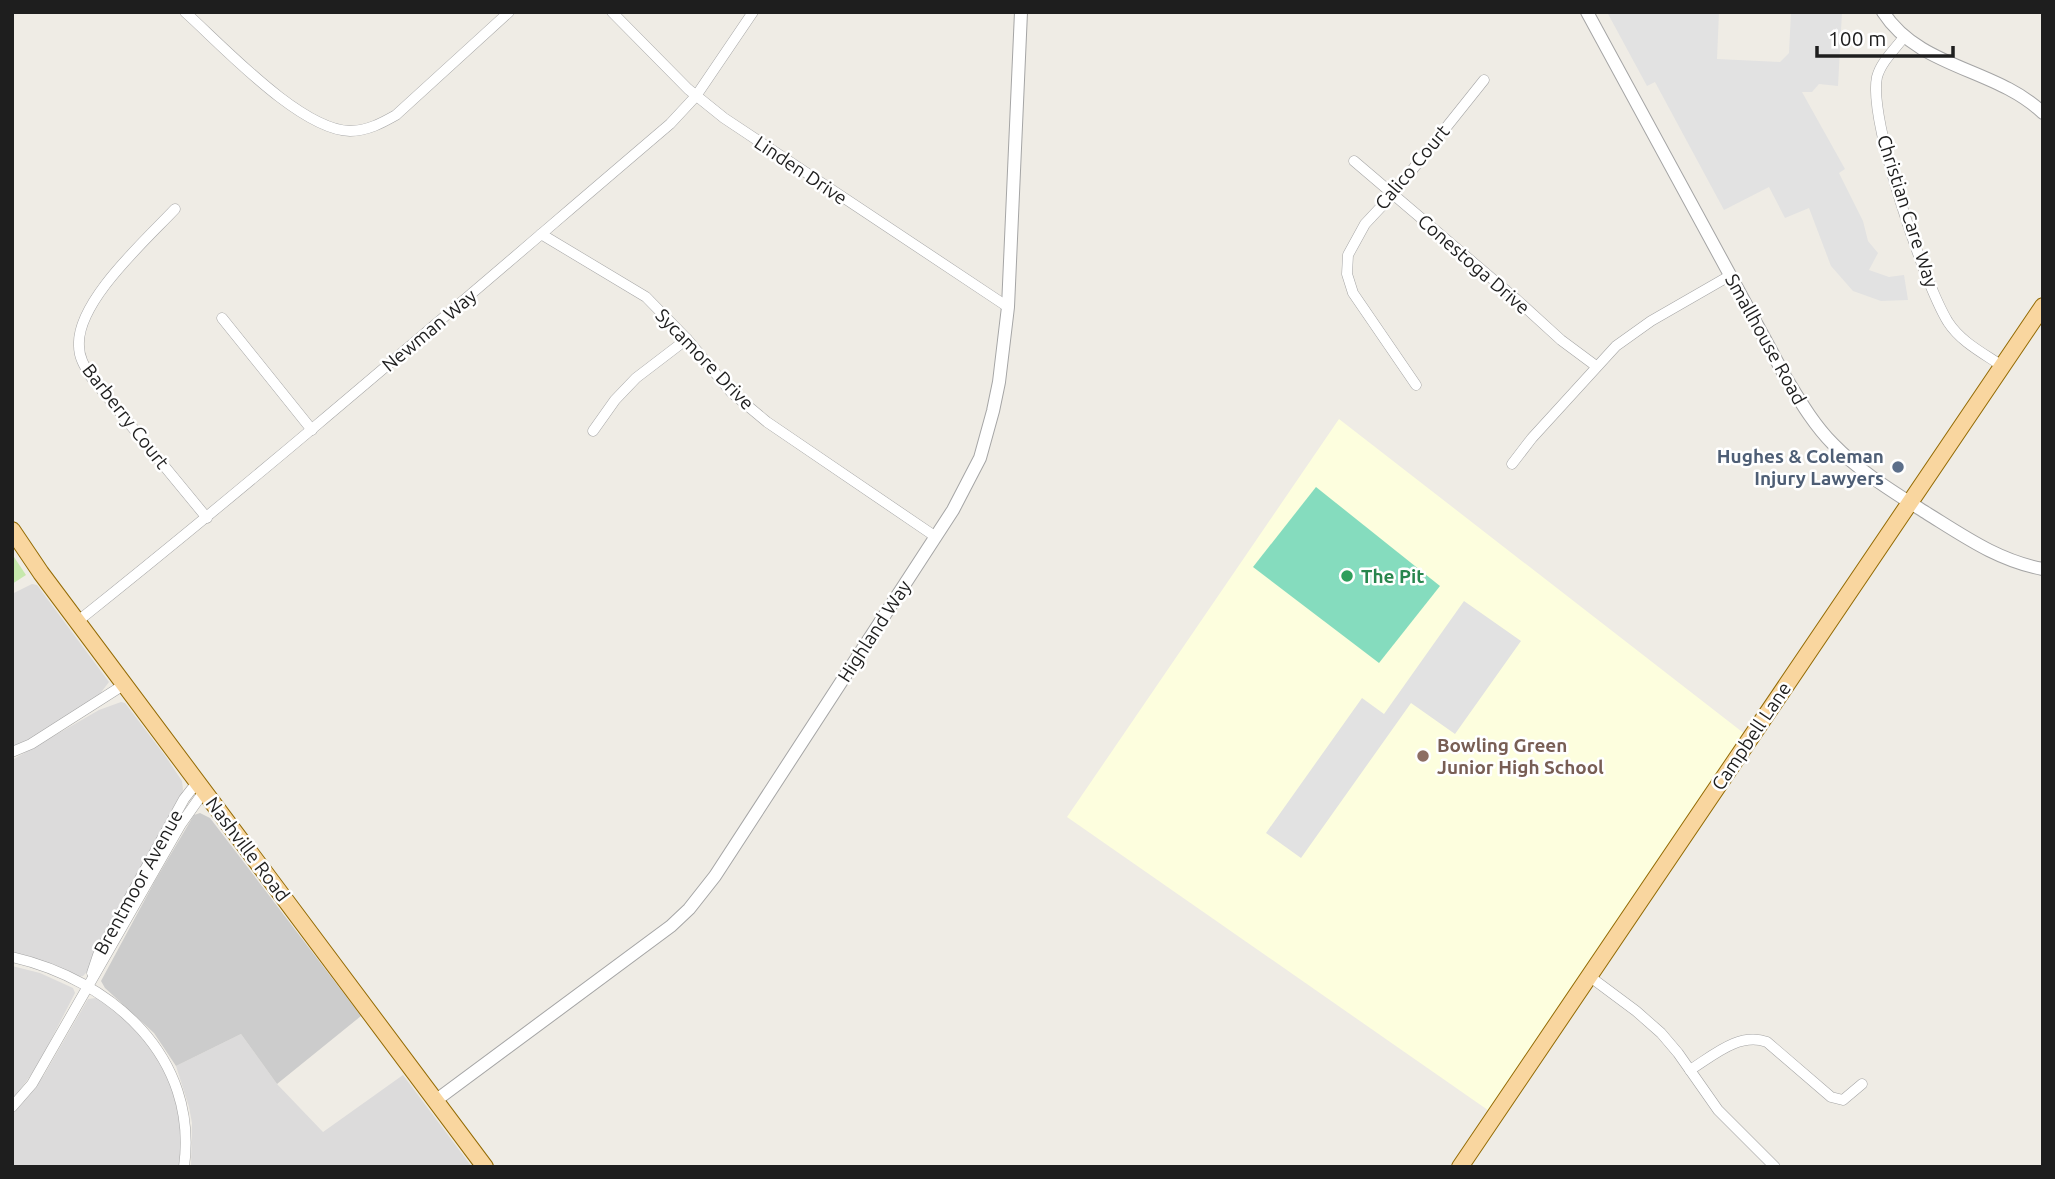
<svg xmlns="http://www.w3.org/2000/svg" width="2055" height="1179" font-family="Ubuntu,sans-serif">
	<style>
		.residential { fill: #dcdbdb }
		.education { fill: #fdfede }
		.religious { fill: #ccc }
		.grass { fill: #c6e8ac }
		.pitch { fill: #85dcbe }
		.parking { fill: #e2e2e2 }
		.lines { fill: none; stroke-linecap: round; stroke-linejoin: round }
		.minor-casing { stroke: #a5a5a5; stroke-width: 11 }
		.tertiary-casing { stroke: #a5a5a5; stroke-width: 14 }
		.primary-casing { stroke: #946b04; stroke-width: 18 }
		.minor { stroke: #fff; stroke-width: 10 }
		.tertiary { stroke: #fff; stroke-width: 12 }
		.primary { stroke: #f9d69f; stroke-width: 16 }
		.service-dot { fill: #5c6f8a; stroke: #fff; stroke-width: 2.5 }
		.leisure-dot { fill: #2e9e5b; stroke: #fff; stroke-width: 2.5 }
		.education-dot { fill: #8d6e63; stroke: #fff; stroke-width: 2.5 }
		.labels { text-anchor: middle; stroke-width: 5; stroke-linejoin: round; paint-order: stroke }
		.street-label { font-size: 19px; fill: #1e1e1e; stroke: #fff }
		.service-label { font-size: 19px; font-weight: bold; fill: #4e5e75; stroke: #fff; text-anchor: end }
		.leisure-label { font-size: 19px; font-weight: bold; fill: #27864d; stroke: #fff; text-anchor: start }
		.education-label { font-size: 19px; font-weight: bold; fill: #785e54; stroke: #fff; text-anchor: start }
	</style>
	<rect width="100%" height="100%" fill="#efece5"/>
	<g class="residential">
		<path d="M32 584 37 585 109 682 92 704 30 743 12 749V594Z"/>
		<path d="M121 702 125 703 166 757 182 781 183 790 180 801 118 909 87 972 83 976 77 977 12 958V760L99 710Z"/>
		<path d="M12 966 40 973 73 988 75 993 38 1065 12 1101Z"/>
		<path d="M96 998 109 1005 130 1023 158 1055 176 1094 180 1113 181 1167H12V1115L44 1075 88 999Z"/>
		<path d="M241 1034 277 1084 323 1132 403 1075 472 1167H191L192 1123 189 1107 176 1066Z"/>
	</g>
	<path class="education" d="M1339 419 1750 738 1495 1115 1067 817Z"/>
	<path class="religious" d="M200 813 210 818 361 1016 277 1084 241 1034 176 1066 154 1033 105 988 101 981 156 879 194 815Z"/>
	<path class="grass" d="M12 554 26 575 12 584Z"/>
	<path class="pitch" d="M1316 487 1440 586 1379 663 1253 567Z"/>
	<g class="parking">
		<path d="M1607 12H1719L1717 59 1780 62 1789 53 1791 12H1842L1838 86 1819 84 1812 92H1802L1845 169 1839 173 1863 221 1868 241 1878 253 1869 270 1889 277 1904 275 1908 300 1881 301 1853 291 1831 266 1809 208 1785 218 1769 187 1724 210 1655 82 1647 86Z"/>
		<path d="M1464 601 1521 641 1455 734 1411 703 1301 858 1266 833 1362 698 1384 714Z"/>
	</g>
	<g class="lines">
		<g class="minor-casing">
			<g id="minor">
				<path d="M185 12C222 45 300 130 350 131 367 131 382 123 396 115L509 12"/>
				<path d="M612 12 688 89 724 118 1008 307"/>
				<path d="M1904 37C1895 49 1881 62 1877 77 1868 119 1924 283 1948 322 1961 342 1983 353 2002 366"/>
				<path d="M1354 161 1516 299 1561 340 1596 366"/>
				<path d="M175 209C146 240 76 302 79 346 79 358 85 367 91 377L207 518"/>
				<path d="M541 234 646 297 687 339 731 392 767 422 936 537"/>
				<path d="M222 318 312 430"/>
				<path d="M1416 385 1353 293 1347 274 1348 255 1365 224 1393 194 1484 80"/>
				<path d="M593 431 615 400 636 378 687 339"/>
				<path d="M1512 464 1532 438 1616 346 1651 321 1731 275"/>
				<path d="M78 621C280 460 474 291 670 124L696 96 753 12"/>
				<path d="M12 752 31 744 125 684"/>
				<path d="M12 957C112 980 199 1057 184 1167"/>
				<path d="M92 973 98 955 184 799 198 781"/>
				<path d="M1589 976 1636 1011 1661 1033 1678 1053 1718 1110 1775 1167"/>
				<path d="M1690 1070C1714 1055 1739 1032 1767 1042L1831 1097 1843 1100 1862 1084"/>
				<path d="M12 1107 32 1084 181 824 205 790"/>
			</g>
		</g>
		<g class="tertiary-casing">
			<g id="tertiary">
				<path d="M1587 12 1786 378C1800 401 1814 425 1833 444 1860 472 1895 493 1928 514 1965 537 1999 561 2043 569"/>
				<path d="M1883 12C1920 69 1996 68 2043 113"/>
				<path d="M435 1101 671 926 689 909 715 876 953 510 980 458 993 411 999 382 1008 307 1021 12"/>
			</g>
		</g>
		<g class="primary-casing">
			<g id="primary">
				<path d="M12 530 41 573 485 1167"/>
				<path d="M1460 1167 2043 306"/>
			</g>
		</g>
		<use href="#minor" class="minor"/>
		<use href="#tertiary" class="tertiary"/>
		<use href="#primary" class="primary"/>
	</g>
	<circle class="service-dot" cx="1898" cy="467" r="7"/>
	<circle class="leisure-dot" cx="1347" cy="576" r="7"/>
	<circle class="education-dot" cx="1423" cy="756" r="7"/>
	<g class="labels">
		<g class="street-label">
			<text transform="translate(1412 167) rotate(-50)" y="7">Calico Court</text>
			<text transform="translate(801 170) rotate(34)" y="7">Linden Drive</text>
			<text transform="translate(1908 211) rotate(72)" y="7">Christian Care Way</text>
			<text transform="translate(1474 264) rotate(41)" y="7">Conestoga Drive</text>
			<text transform="translate(429 330) rotate(-40)" y="7">Newman Way</text>
			<text transform="translate(1766 339) rotate(61)" y="7">Smallhouse Road</text>
			<text transform="translate(705 359) rotate(46)" y="7">Sycamore Drive</text>
			<text transform="translate(126 416) rotate(52)" y="7">Barberry Court</text>
			<text transform="translate(874 631) rotate(-57)" y="7">Highland Way</text>
			<text transform="translate(1751 736) rotate(-56)" y="7">Campbell Lane</text>
			<text transform="translate(248 849) rotate(53)" y="7">Nashville Road</text>
			<text transform="translate(138 882) rotate(-61)" y="7">Brentmoor Avenue</text>
		</g>
		<g class="service-label">
			<text x="1884" y="463">Hughes &amp; Coleman<tspan x="1884" dy="22">Injury Lawyers</tspan></text>
		</g>
		<g class="leisure-label">
			<text x="1361" y="583">The Pit</text>
		</g>
		<g class="education-label">
			<text x="1437" y="752">Bowling Green<tspan x="1437" dy="22">Junior High School</tspan></text>
		</g>
	</g>
	<rect width="2055" height="1179" fill="none" stroke="#1e1e1e" stroke-width="28"/>
	<path d="M1817 46v10h136v-10" fill="none" stroke="#1e1e1e" stroke-width="3.5"/>
	<text x="1828" y="46" font-size="21" fill="#1e1e1e" stroke="#ffffff" stroke-width="5" paint-order="stroke">100 m</text>
</svg>
